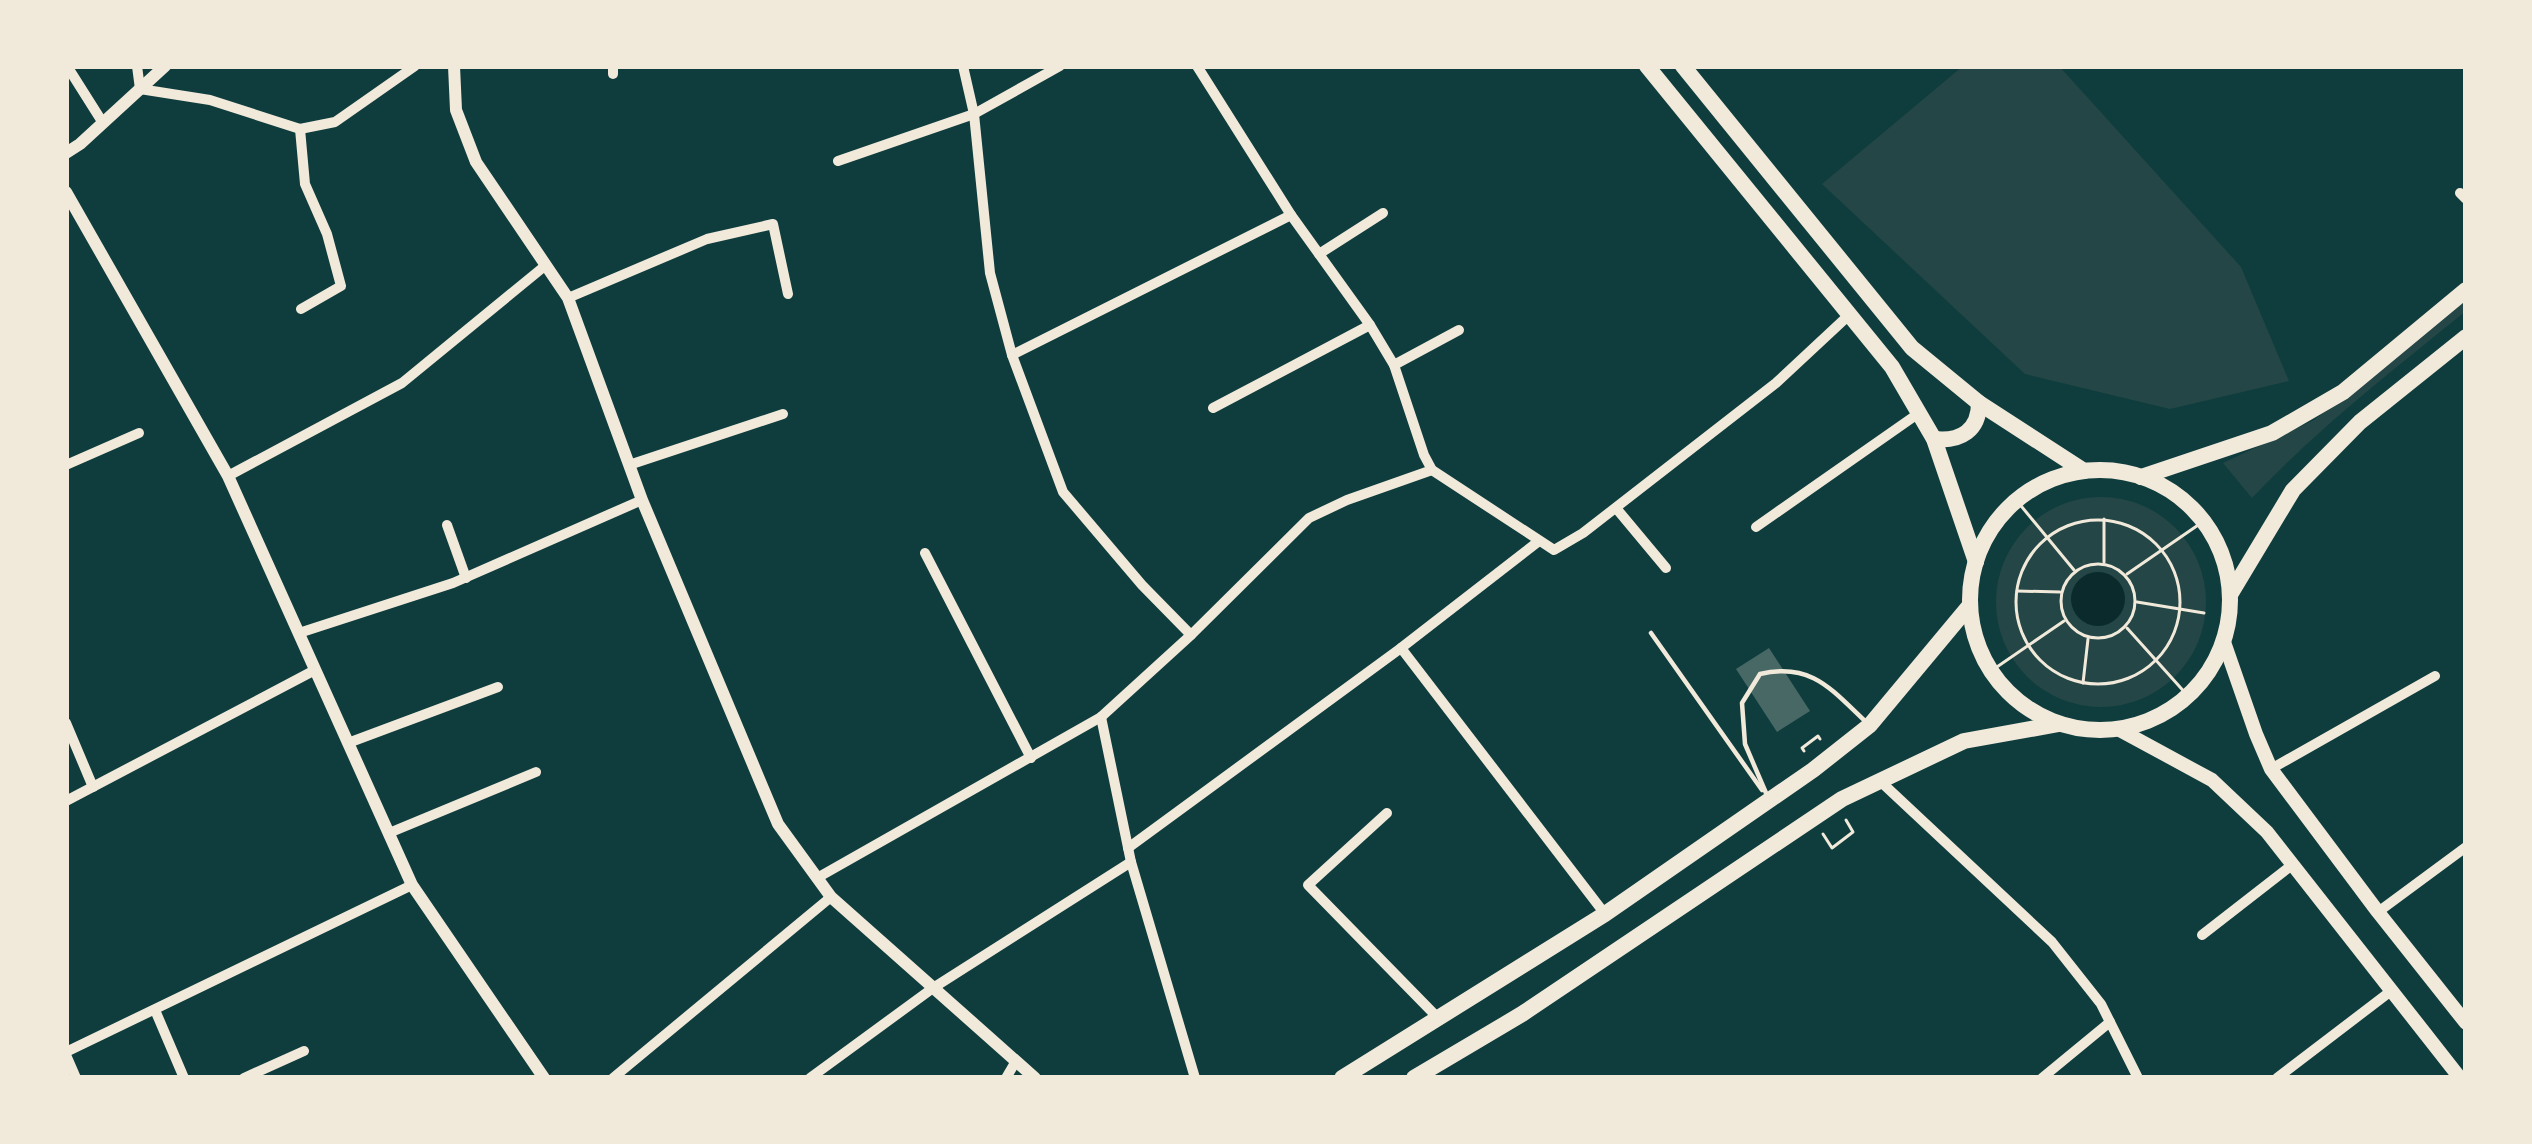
<svg xmlns="http://www.w3.org/2000/svg" width="2532" height="1144" font-family="Mulish,sans-serif">
	<style>
		.green { fill: #244646 }
		.water { fill: #0a2a2b }
		.building { fill: #486865 }
		.lines { fill: none; stroke-linecap: round; stroke-linejoin: round }
		.path { stroke: #f1e9da; stroke-width: 3 }
		.service { stroke: #f1e9da; stroke-width: 4.5 }
		.minor { stroke: #f1e9da; stroke-width: 10 }
		.tertiary { stroke: #f1e9da; stroke-width: 12 }
		.secondary { stroke: #f1e9da; stroke-width: 14 }
		.primary { stroke: #f1e9da; stroke-width: 16 }
		.trunk { stroke: #f1e9da; stroke-width: 16 }
	</style>
	<rect width="100%" height="100%" fill="#0f3d3e"/>
	<g class="green">
		<path d="M1963 66H2059L2241 267 2289 381 2170 409 2025 374 1822 184Z"/>
		<path d="M2466 298V311C2392 371 2317 429 2252 498L2223 463 2314 420Z"/>
		<circle cx="2101" cy="602" r="105"/>
	</g>
	<circle class="water" cx="2098" cy="599" r="27"/>
	<path class="building" d="M1769 648 1810 711 1777 732 1736 669Z"/>
	<g class="lines">
		<g class="path">
			<path d="M2017 501 2074 570"/>
			<circle cx="2098" cy="602" r="82"/>
			<path d="M2104 562V519"/>
			<circle cx="2098" cy="601" r="37"/>
			<path d="M2127 574 2204 521"/>
			<path d="M2017 591 2060 592"/>
			<path d="M2137 602 2204 613"/>
			<path d="M2127 628 2188 696"/>
			<path d="M1991 671 2064 621"/>
			<path d="M2083 683 2088 639"/>
			<path d="M1804 751 1802 748 1818 736 1820 739"/>
			<path d="M1823 834 1832 848 1853 832 1846 820"/>
		</g>
		<g class="service">
			<path d="M1651 633 1762 790"/>
			<path d="M1766 793 1745 744 1742 703 1760 674C1811 662 1831 689 1865 721"/>
		</g>
		<g class="minor">
			<path d="M67 66 103 123"/>
			<path d="M137 66 140 89 210 100 300 129 335 122 415 66"/>
			<path d="M613 66V74"/>
			<path d="M963 66 974 114 990 273 1012 355 1063 492 1142 585 1191 635"/>
			<path d="M1197 66 1291 215 1370 325 1394 365 1424 455 1432 470 1554 550 1583 533 1776 383 1849 315"/>
			<path d="M300 129 305 184 327 234 341 286 301 309"/>
			<path d="M838 161 974 114 1060 66"/>
			<path d="M2460 193 2466 199"/>
			<path d="M1319 254 1383 213"/>
			<path d="M568 298 707 239 773 224 788 294"/>
			<path d="M1012 355 1291 215"/>
			<path d="M1394 365 1459 330"/>
			<path d="M1213 408 1370 325"/>
			<path d="M66 465 139 433"/>
			<path d="M629 465 783 414"/>
			<path d="M228 476 402 383 546 265"/>
			<path d="M1616 508 1666 568"/>
			<path d="M447 525 466 578"/>
			<path d="M1756 527 1919 413"/>
			<path d="M925 553 1031 758"/>
			<path d="M299 633 453 583 642 500"/>
			<path d="M1401 648 1605 914"/>
			<path d="M1101 717 1131 862 1195 1078"/>
			<path d="M66 723 93 787"/>
			<path d="M348 743 498 687"/>
			<path d="M2271 769 2435 676"/>
			<path d="M1880 781 2052 942 2101 1004 2138 1078"/>
			<path d="M66 801 315 670"/>
			<path d="M1387 813 1308 885 1439 1019"/>
			<path d="M389 833 536 772"/>
			<path d="M1128 848 1401 648 1539 541"/>
			<path d="M817 878 1101 717 1191 635 1309 518 1347 500 1432 470"/>
			<path d="M2378 912 2466 847"/>
			<path d="M2202 935 2292 865"/>
			<path d="M155 1010 184 1078"/>
			<path d="M66 1052 412 885"/>
			<path d="M66 1055 76 1078"/>
			<path d="M244 1078 304 1051"/>
			<path d="M613 1078 831 897"/>
			<path d="M810 1078 933 988 1131 862"/>
			<path d="M1006 1078 1016 1061"/>
			<path d="M2042 1078 2110 1022"/>
			<path d="M2277 1078 2391 991"/>
		</g>
		<g class="tertiary">
			<path d="M454 66 456 110 476 162 568 298 642 500 778 824 831 897 1035 1078"/>
			<path d="M66 153 80 144 165 66"/>
			<path d="M66 192 228 476 412 885 544 1078"/>
		</g>
		<g class="secondary">
			<path d="M2224 642 2256 734 2271 769 2378 912 2466 1023"/>
			<path d="M2118 729 2212 780 2267 832 2460 1078"/>
		</g>
		<g class="primary">
			<path d="M1647 66 1892 367 1934 439 1976 562"/>
			<path d="M1683 66 1912 348 1979 403 2084 471"/>
			<path d="M1934 439C1961 442 1979 430 1979 403"/>
		</g>
		<g class="trunk">
			<circle cx="2100" cy="600" r="130"/>
			<path d="M2141 477 2272 433 2343 392 2466 290"/>
			<path d="M2231 593 2293 490 2360 422 2466 337"/>
			<path d="M1342 1078 1605 914 1813 770 1870 725 1970 605"/>
			<path d="M1414 1078 1522 1014 1842 799 1964 741 2059 724"/>
		</g>
	</g>
	<rect width="2532" height="1144" fill="none" stroke="#f1e9da" stroke-width="138"/>
</svg>
